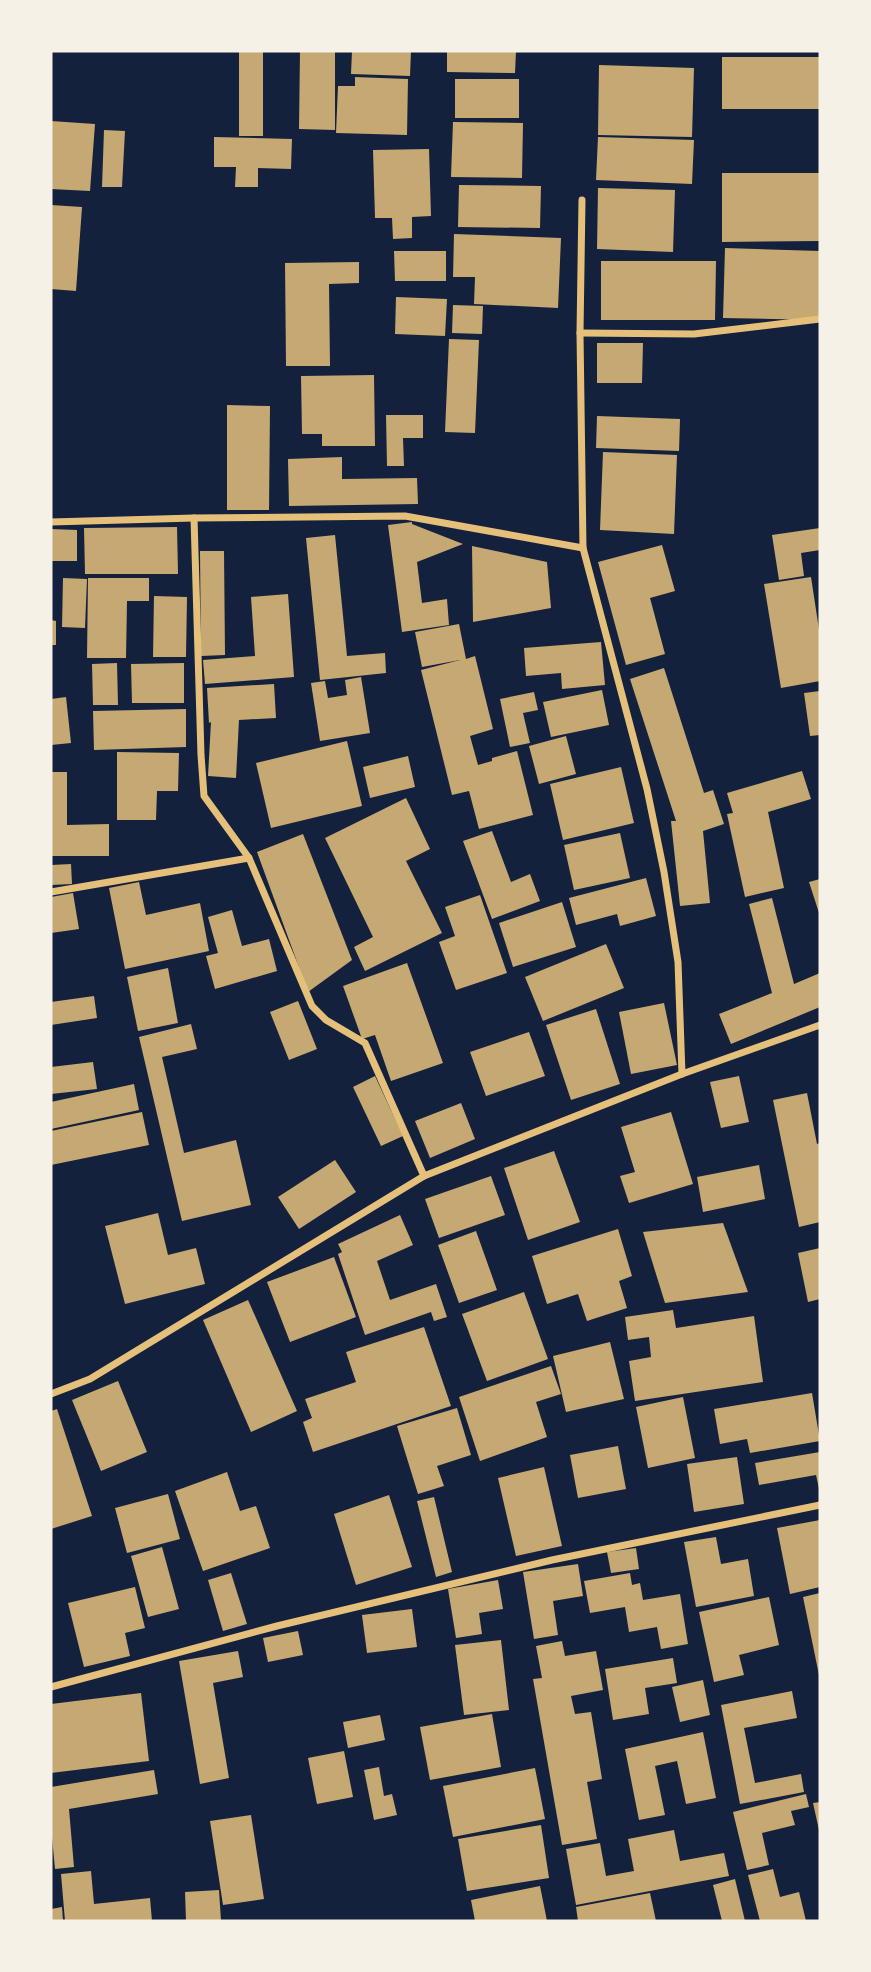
<svg xmlns="http://www.w3.org/2000/svg" width="871" height="1972" font-family="Overpass,sans-serif">
	<style>
		.building { fill: #c6a872 }
		.lines { fill: none; stroke-linecap: round; stroke-linejoin: round }
		.minor { stroke: #e5c07b; stroke-width: 7 }
	</style>
	<rect width="100%" height="100%" fill="#14213d"/>
	<g class="building">
		<rect x="239" y="51" width="24" height="85"/>
		<path d="M300 51H335V130L299 129Z"/>
		<path d="M352 51H411L410 76 351 74Z"/>
		<path d="M447 51H516L515 73 447 72Z"/>
		<rect x="722" y="57" width="98" height="52"/>
		<path d="M599 65 694 68 692 137 598 135Z"/>
		<path d="M355 77 408 79 407 135 336 133 338 86H355Z"/>
		<rect x="455" y="79" width="64" height="39"/>
		<path d="M51 121 95 124 90 191 51 189Z"/>
		<path d="M453 122 523 123 522 178 451 177Z"/>
		<path d="M104 130 125 131 122 187H102Z"/>
		<path d="M214 137 292 139 291 169 258 168V187H235L236 167H214Z"/>
		<path d="M598 137 694 140 692 184 596 180Z"/>
		<path d="M429 149 431 216 412 217V238L393 239 392 218H375L373 150Z"/>
		<path d="M722 173H820V241L722 242Z"/>
		<path d="M459 185 541 186 540 228 458 227Z"/>
		<path d="M598 188 675 190 673 252 597 249Z"/>
		<path d="M51 205 82 207 76 291 51 289Z"/>
		<path d="M454 234 561 238 558 308 474 304 475 277H453Z"/>
		<path d="M725 248 820 251V320L723 318Z"/>
		<path d="M394 251H446V281H395Z"/>
		<path d="M601 261H716L715 320H601Z"/>
		<path d="M359 262V283L329 284 330 366H286L285 263Z"/>
		<path d="M396 297 447 299 445 336 395 334Z"/>
		<path d="M453 305 483 306 482 334 452 333Z"/>
		<path d="M449 339 479 340 475 433 445 432Z"/>
		<path d="M597 343H643L642 383H597Z"/>
		<path d="M374 375 375 446H322V434H302L301 376Z"/>
		<path d="M227 405 270 406 269 510H227Z"/>
		<path d="M386 415H423V438H403L404 466H387Z"/>
		<path d="M597 416 680 419 679 451 596 448Z"/>
		<path d="M603 452 677 455 674 534 600 530Z"/>
		<path d="M342 457V479L417 478 418 504 289 506 288 459Z"/>
		<path d="M412 522V524L463 544 417 562 422 603 447 599 449 625 402 632 388 525Z"/>
		<path d="M177 527 178 574H85L84 528Z"/>
		<path d="M820 528V550L801 553 804 576 779 580 772 535Z"/>
		<path d="M51 529 77 530V561H51Z"/>
		<path d="M335 535 347 656 385 653 386 673 320 680 306 538Z"/>
		<path d="M662 545 675 591 650 598 665 654 626 665 598 562Z"/>
		<path d="M472 546 547 562 551 608 473 622Z"/>
		<path d="M200 551H224L225 655 201 656Z"/>
		<path d="M811 577 820 636V681L781 688 764 584Z"/>
		<path d="M63 578 87 579 85 628 62 627Z"/>
		<path d="M88 578H149V601H127L126 658H87Z"/>
		<path d="M288 594 294 677 205 684 203 660 255 656 251 597Z"/>
		<path d="M154 596 187 597 186 657H153Z"/>
		<path d="M51 620 56 621V645H51Z"/>
		<path d="M459 624 466 659 475 656 493 729 470 736 478 765 492 761V758L517 751 533 815 479 829 469 791 452 795 421 670 460 660 422 667 415 632Z"/>
		<path d="M601 642 605 685 562 689 561 673 526 676 524 648Z"/>
		<path d="M117 663 118 705H93L92 664Z"/>
		<path d="M184 663V703H132L131 664Z"/>
		<path d="M664 668 704 793 713 790 724 824 703 831 710 903 680 906 671 821H676L630 679Z"/>
		<path d="M361 677 370 733 320 741 311 683 325 681 328 698 347 695 345 680Z"/>
		<path d="M274 684 276 718 239 720 236 778 208 776 211 722 209 723 207 688Z"/>
		<path d="M602 690 609 725 551 737 543 702Z"/>
		<path d="M820 691V735L810 736 804 693Z"/>
		<path d="M534 692 538 710 523 713 530 743 510 747 500 699Z"/>
		<path d="M66 697 71 743 51 745V699Z"/>
		<path d="M186 709V747L94 750 93 711Z"/>
		<path d="M566 736 576 774 539 784 529 746Z"/>
		<path d="M347 741 362 806 271 828 256 763Z"/>
		<path d="M117 752 179 753 178 791H157L156 820H117Z"/>
		<path d="M408 756 415 787 370 798 363 767Z"/>
		<path d="M621 767 634 823 563 840 550 784Z"/>
		<path d="M802 771 811 799 768 812 784 888 745 897 727 814 733 813 727 793Z"/>
		<path d="M51 772H67V825L109 824V856H51Z"/>
		<path d="M406 798 430 849 406 861 442 933 365 971 354 947 373 937 325 838Z"/>
		<path d="M492 831 511 882 530 874 540 901 492 919 463 841Z"/>
		<path d="M620 833 630 878 574 890 564 845Z"/>
		<path d="M303 834 352 960 308 992 257 852Z"/>
		<path d="M71 864 72 884 51 885V865Z"/>
		<path d="M646 878 656 916 620 926 617 914 576 925 569 898Z"/>
		<path d="M820 879V916L809 882Z"/>
		<path d="M139 882 146 915 200 903 209 951 125 969 109 888Z"/>
		<path d="M73 893 79 929 51 933V897Z"/>
		<path d="M480 895 507 973 456 990 439 942 455 936 445 907Z"/>
		<path d="M772 898 794 984 820 973V1007L731 1044 719 1014 772 993 749 904Z"/>
		<path d="M562 902 576 947 513 967 499 923Z"/>
		<path d="M232 910 242 946 269 939 277 971 215 989 206 956 218 953 208 917Z"/>
		<path d="M606 944 624 988 543 1021 525 977Z"/>
		<path d="M407 963 443 1063 391 1081 375 1035 362 1039 343 986Z"/>
		<path d="M168 968 178 1023 138 1031 127 977Z"/>
		<path d="M94 996 97 1018 51 1025V1002Z"/>
		<path d="M298 1001 317 1049 289 1060 270 1012Z"/>
		<path d="M664 1003 677 1065 631 1074 619 1012Z"/>
		<path d="M596 1009 620 1084 571 1100 546 1025Z"/>
		<path d="M191 1024 197 1049 162 1057 184 1153 236 1140 251 1205 182 1221 139 1037Z"/>
		<path d="M529 1032 545 1076 486 1096 470 1052Z"/>
		<path d="M93 1062 97 1089 51 1094V1067Z"/>
		<path d="M375 1076 403 1136 381 1146 353 1087Z"/>
		<path d="M739 1076 749 1122 721 1128 710 1082Z"/>
		<path d="M134 1084 139 1110 51 1129V1102Z"/>
		<path d="M807 1093 817 1144 820 1143V1222L799 1227 773 1100Z"/>
		<path d="M461 1103 475 1139 430 1158 415 1121Z"/>
		<path d="M142 1112 149 1145 51 1165V1131Z"/>
		<path d="M671 1112 693 1184 629 1203 620 1176 635 1172 621 1127Z"/>
		<path d="M554 1151 580 1222 528 1240 504 1168Z"/>
		<path d="M335 1160 356 1192 299 1229 278 1197Z"/>
		<path d="M759 1165 765 1199 703 1212 697 1177Z"/>
		<path d="M491 1176 505 1215 439 1238 425 1199Z"/>
		<path d="M158 1213 168 1255 196 1248 205 1284 125 1304 105 1226Z"/>
		<path d="M400 1215 413 1245 377 1261 390 1300 436 1284 447 1317 434 1321 431 1312 365 1335 338 1254 342 1252 338 1244Z"/>
		<path d="M723 1223 748 1292 665 1303 643 1232Z"/>
		<path d="M618 1229 632 1276 619 1281 627 1308 587 1321 578 1294 547 1304 532 1256Z"/>
		<path d="M476 1231 497 1290 459 1303 438 1245Z"/>
		<path d="M820 1248V1299L808 1302 798 1253Z"/>
		<path d="M334 1257 356 1317 290 1342 267 1282Z"/>
		<path d="M524 1292 548 1359 487 1381 462 1314Z"/>
		<path d="M248 1300 297 1411 251 1432 203 1320Z"/>
		<path d="M673 1310 676 1328 754 1316 763 1382 635 1401 629 1361 651 1357 649 1337 628 1340 625 1317Z"/>
		<path d="M424 1327 451 1406 313 1452 303 1422 312 1418 305 1399 356 1382 346 1352Z"/>
		<path d="M610 1342 624 1399 566 1412 553 1356Z"/>
		<path d="M551 1366 561 1394 536 1402 547 1437 480 1461 459 1397Z"/>
		<path d="M118 1381 147 1452 101 1471 72 1400Z"/>
		<path d="M812 1393 820 1441 750 1453 747 1439 720 1444 714 1409Z"/>
		<path d="M683 1397 695 1458 648 1468 636 1407Z"/>
		<path d="M457 1408 471 1455 437 1466 444 1486 418 1494 397 1426Z"/>
		<path d="M57 1409 92 1516 51 1529V1411Z"/>
		<path d="M618 1446 626 1489 578 1498 570 1455Z"/>
		<path d="M820 1452V1493L816 1475 759 1485 755 1463Z"/>
		<path d="M737 1457 744 1504 694 1512 687 1464Z"/>
		<path d="M544 1467 562 1546 516 1556 498 1478Z"/>
		<path d="M227 1472 240 1511 256 1506 270 1548 203 1571 175 1491Z"/>
		<path d="M168 1494 180 1539 127 1553 115 1508Z"/>
		<path d="M389 1495 412 1567 356 1585 334 1514Z"/>
		<path d="M434 1497 452 1572 436 1577 417 1501Z"/>
		<path d="M820 1520V1587L790 1594 777 1528Z"/>
		<path d="M716 1537 721 1564 748 1559 754 1596 696 1607 684 1542Z"/>
		<path d="M162 1547 179 1609 148 1617 131 1556Z"/>
		<path d="M636 1548 639 1569 611 1573 607 1552Z"/>
		<path d="M578 1564 583 1596 553 1601 558 1635 534 1639 523 1572Z"/>
		<path d="M231 1573 247 1624 223 1631 208 1580Z"/>
		<path d="M630 1573 632 1585 640 1583 643 1600 680 1594 688 1644 661 1649 657 1627 629 1632 625 1607 590 1613 584 1581Z"/>
		<path d="M498 1580 503 1609 479 1613 482 1634 456 1638 448 1589Z"/>
		<path d="M135 1587 145 1628 125 1633 130 1656 84 1667 68 1603Z"/>
		<path d="M820 1593V1675H819L803 1597Z"/>
		<path d="M769 1597 779 1645 739 1655 744 1675 714 1682 699 1612Z"/>
		<path d="M412 1609 417 1647 367 1653 362 1615Z"/>
		<path d="M298 1631 303 1655 268 1662 263 1638Z"/>
		<path d="M501 1640 509 1710 464 1715 455 1645Z"/>
		<path d="M562 1641 565 1656 596 1651 603 1690 571 1696 575 1714 591 1712 602 1779 587 1782 597 1839 562 1845 533 1679 542 1678 536 1646Z"/>
		<path d="M238 1651 243 1677 213 1683 229 1778 200 1784 179 1661Z"/>
		<path d="M673 1658 677 1683 645 1688 649 1714 613 1720 605 1669Z"/>
		<path d="M703 1680 710 1715 680 1722 672 1687Z"/>
		<path d="M792 1691 797 1718 744 1728 755 1783 801 1774 804 1792 740 1804 721 1705Z"/>
		<path d="M141 1693 149 1761 51 1773V1704Z"/>
		<path d="M492 1714 501 1767 430 1780 420 1727Z"/>
		<path d="M380 1715 385 1740 348 1748 343 1722Z"/>
		<path d="M703 1732 716 1798 686 1804 677 1761 655 1766 665 1815 639 1820 625 1749Z"/>
		<path d="M344 1751 353 1797 317 1804 308 1758Z"/>
		<path d="M379 1767 384 1796 392 1794 397 1815 374 1820 364 1770Z"/>
		<path d="M535 1768 545 1819 453 1837 443 1786Z"/>
		<path d="M154 1770 158 1794 69 1809 74 1867 55 1869 51 1827V1787Z"/>
		<path d="M806 1794 809 1807 791 1811 795 1825 762 1833 769 1865 747 1870 733 1812Z"/>
		<path d="M820 1802V1830H819L813 1803Z"/>
		<path d="M251 1815 264 1899 223 1905 210 1821Z"/>
		<path d="M541 1825 549 1878 467 1891 458 1839Z"/>
		<path d="M674 1830 680 1861 724 1853 729 1876 576 1905 566 1849 600 1843 606 1876 634 1871 628 1839Z"/>
		<path d="M773 1869 780 1897 799 1892 806 1921H760L748 1875Z"/>
		<path d="M91 1871 94 1904 150 1898 152 1921H65L61 1874Z"/>
		<path d="M735 1879 745 1921H722L713 1885Z"/>
		<path d="M540 1886 547 1921H475L471 1900Z"/>
		<path d="M219 1890 221 1921H186L185 1892Z"/>
		<path d="M650 1893 656 1921H578L576 1907Z"/>
		<path d="M62 1907 63 1921H51V1909Z"/>
	</g>
	<g class="lines">
		<g class="minor">
			<path d="M582 200 580 333 583 548 647 789 664 872 678 962 682 1074"/>
			<path d="M580 333 694 334 820 319"/>
			<path d="M194 518 201 755 204 796 249 858 312 1006 326 1020 365 1043 424 1176"/>
			<path d="M51 522 194 518 405 516 583 548"/>
			<path d="M51 892 249 858"/>
			<path d="M51 1394 90 1379 424 1176 682 1074 820 1025"/>
			<path d="M51 1687 277 1626 552 1560 820 1505"/>
		</g>
	</g>
	<rect width="871" height="1972" fill="none" stroke="#f6f1e7" stroke-width="105"/>
</svg>
